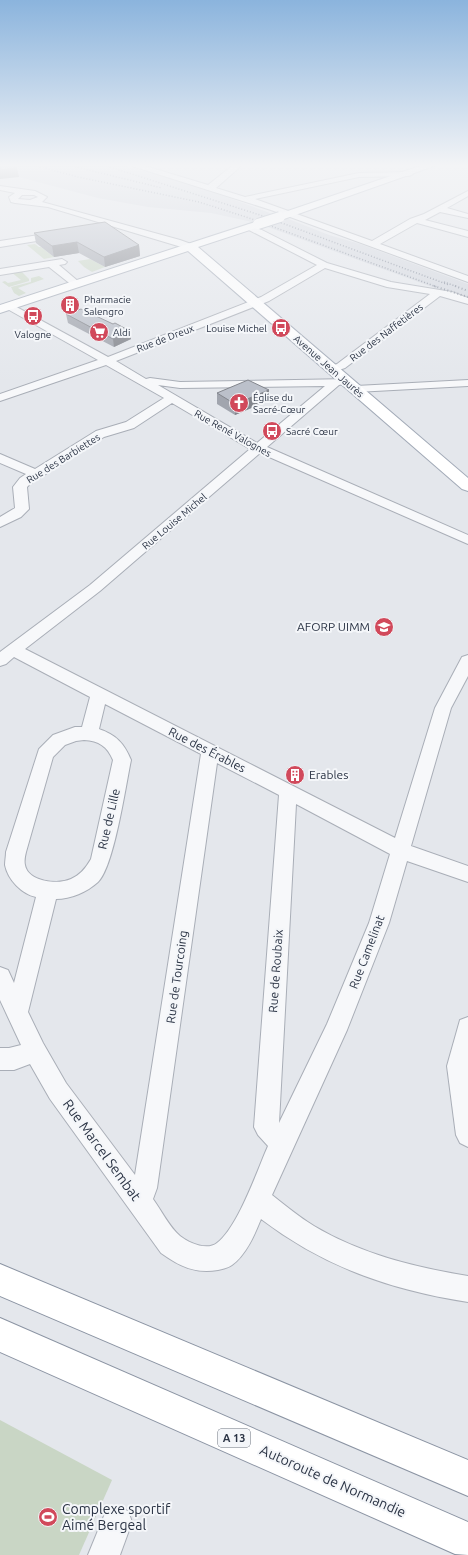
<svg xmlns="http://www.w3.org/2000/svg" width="468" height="1555" font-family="Ubuntu,sans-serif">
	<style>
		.built { fill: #d2d6de }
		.green { fill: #c9d6c5 }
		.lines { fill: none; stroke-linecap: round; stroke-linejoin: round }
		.minor-casing { stroke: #a9aeb7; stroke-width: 2 }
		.major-casing { stroke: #a3abb8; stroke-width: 2 }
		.highway-casing { stroke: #8b94a3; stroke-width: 2 }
		.minor { fill: #f7f8fa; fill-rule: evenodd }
		.major { fill: #fff; fill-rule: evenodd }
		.highway { fill: #fff; fill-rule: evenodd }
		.rail-far1 { stroke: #7d8696; stroke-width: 1.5; stroke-dasharray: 1 2; stroke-linecap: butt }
		.rail { stroke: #7d8696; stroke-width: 2; stroke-dasharray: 1 2.5; stroke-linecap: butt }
		.major-bridge-casing { stroke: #a3abb8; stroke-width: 12; stroke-linecap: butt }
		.major-bridge { stroke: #fff; stroke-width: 10 }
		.wall { fill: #a1a5ae }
		.shaded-wall { fill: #83868d }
		.building { fill: #bbc0ca; stroke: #83868d }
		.labels { text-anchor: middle; stroke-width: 4; stroke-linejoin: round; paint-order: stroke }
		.far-poi-label { font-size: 10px; fill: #2b3445; stroke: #f4f6f9; text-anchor: start }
		.far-street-label { font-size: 10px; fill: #2b3445; stroke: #f4f6f9 }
		.shield { fill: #f4f6f9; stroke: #676e7b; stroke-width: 1 }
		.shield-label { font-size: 11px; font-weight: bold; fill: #2b3445 }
		.poi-label { font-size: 12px; fill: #2b3445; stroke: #f4f6f9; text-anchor: end }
		.street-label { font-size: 12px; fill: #2b3445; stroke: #f4f6f9 }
		.near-street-label { font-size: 14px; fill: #2b3445; stroke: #f4f6f9 }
		.near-poi-label { font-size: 14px; fill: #2b3445; stroke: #f4f6f9; text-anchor: start }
	</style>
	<rect width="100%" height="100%" fill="#e4e7ec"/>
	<g class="built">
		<path d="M0 166H127L199 187 270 213 272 215 252 222 211 213 148 207 98 198 0 172Z"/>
		<path d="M286 218 329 235 360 244 468 284V300L265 226Z"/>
	</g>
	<g class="green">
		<path d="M35 244 39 247H41L54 257 44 259 27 245Z"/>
		<path d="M90 259 105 267 92 272 84 267 78 261Z"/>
		<path d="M21 271 29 279V281L9 287 2 282 5 281 8 283 21 280 11 272Z"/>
		<path d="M39 276 44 279 18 288 26 293 19 296 14 293 11 287 31 282V278Z"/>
		<path d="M0 1420 112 1480 79 1555H0Z"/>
	</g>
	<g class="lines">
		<g class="minor-casing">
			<g id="minor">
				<path d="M132 166H145L208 185 232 166H241L216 188 245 197 359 173 412 172 413 174 409 176 359 177 255 199 372 241 410 219 424 214 468 191V196L447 208 468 214V218L440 212 425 220 468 231V237L417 223 380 244 468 276V282L271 210Z"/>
				<path d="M0 186 35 191 47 197 42 202 180 240 194 245 196 247 191 250 188 249 48 207 15 203 11 202 9 197 15 193 0 190ZM22 195H34L38 197 30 200 18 199Z"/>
				<path d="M250 224 327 263 391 282 452 292 468 298V304L440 296 345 368 333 372 329 371 327 369 329 367 337 364 430 294 387 287 325 268 269 301 116 361 146 379 150 378 180 382 350 379 352 381 350 383 339 385 267 447 468 535V544L260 453 100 591 25 649 395 838 435 708 462 657 468 655V676L451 708 411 846 468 866V882L407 861 389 923 347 1030 272 1195C286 1206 299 1217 314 1226 361 1254 414 1267 468 1276V1302C391 1290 324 1267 261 1219 255 1234 246 1255 232 1265 228 1268 222 1269 218 1270 195 1274 179 1266 161 1253L50 1099 30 1064 14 1070H0V1048H9L21 1045 0 1000V967L8 970 14 983 36 897C22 894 8 880 5 865 5 861 6 856 6 852L39 749 53 735 75 727H82L90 697 14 657 6 664 0 666V652L90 585 250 449 172 403 134 428 104 437 30 484 27 487 29 509 21 517 0 527V517L15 508 13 487 20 478 26 474 0 463V454L35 469 96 431 126 422 164 398 106 365 0 401V394L98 360 2 306 7 303 11 304 108 357 261 297 317 265 247 229 246 227 247 225ZM158 385 180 388 325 386 257 443ZM105 704 201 754 135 1175 66 1083 43 1043 28 1012 56 899C71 899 87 892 98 882 114 867 126 784 131 760 124 743 116 735 99 729ZM84 740C99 741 107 746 113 760L91 859C86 868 80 875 71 879 58 885 28 882 25 865 24 861 25 856 26 852L53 757 65 745 76 741ZM217 763 279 795 254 1127 258 1135 268 1146C257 1171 238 1227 217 1243 207 1251 189 1243 180 1236 170 1228 161 1210 153 1199L157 1188ZM296 804 390 854 369 923 327 1024 279 1123Z"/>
				<path d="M58 232 62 235 61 237 0 247V241Z"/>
				<path d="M62 259 67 262 65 264 59 265 79 282 81 284 79 286H73L49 267 0 275V269Z"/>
				<path d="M468 380V386L356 392 352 391 350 389 352 387 356 386Z"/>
				<path d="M468 1017V1147L460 1143 456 1135 447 1066 460 1020Z"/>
				<path d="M117 1507 128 1511 132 1522 120 1555H88L106 1511Z"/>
			</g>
		</g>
		<g class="major-casing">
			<g id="major">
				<path d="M420 166H434L284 219H276L275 217 276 215Z"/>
				<path d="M258 221 263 224 262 226 198 247 468 478V491L462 489 188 251 0 313V305Z"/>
			</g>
		</g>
		<g class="highway-casing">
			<g id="highway">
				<path d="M0 1264 468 1460V1496L0 1296Z"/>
				<path d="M0 1318 468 1522V1555L455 1554 0 1352Z"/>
			</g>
		</g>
		<use href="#minor" class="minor"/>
		<use href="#major" class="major"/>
		<use href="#highway" class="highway"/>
		<g class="rail-far1">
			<path d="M37 166 78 177 199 202 249 218 437 287"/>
			<path d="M72 166 162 188"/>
			<path d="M107 166 263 216 449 285"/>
			<path d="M444 282 458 287"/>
		</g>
		<g class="rail">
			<path d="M434 286 468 297"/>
			<path d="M455 286 468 291"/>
		</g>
		<g class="major-bridge-casing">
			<path id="major-bridge" d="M258 224 280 217"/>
		</g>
		<use href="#major-bridge" class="major-bridge"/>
	</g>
	<g class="wall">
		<path d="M34 233 139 245 140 256 105 267 79 253 54 257 36 243Z"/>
		<path d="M66 314 113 324 130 331 131 339 114 347 68 323Z"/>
		<path d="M269 390 268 401 235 415 217 404V393Z"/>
	</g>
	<g class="shaded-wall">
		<path d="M17 168 19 177 0 179V170Z"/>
		<path d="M77 242 79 253 54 257 52 246Z"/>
		<path d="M139 245 140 256 105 267 104 257Z"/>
		<path d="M130 331 131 339 114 347 113 339Z"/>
		<path d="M269 390 268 401 235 415V404Z"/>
	</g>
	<g class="building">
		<path d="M0 166H11L17 168 0 170Z"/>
		<path d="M105 222 139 245 104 257 77 242 52 246 34 233Z"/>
		<path d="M81 309 113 324 115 323 130 331 113 339 66 314Z"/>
		<path d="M248 380 269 390 235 404 217 393Z"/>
	</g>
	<linearGradient id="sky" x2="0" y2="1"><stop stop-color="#8bb4dd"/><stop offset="0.43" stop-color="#f3f4f6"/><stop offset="1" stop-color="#f3f4f6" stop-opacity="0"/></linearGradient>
	<rect width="468" height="384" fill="url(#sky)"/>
	<defs>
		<g id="building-disc" transform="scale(1)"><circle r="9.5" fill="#d1495b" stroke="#f4f6f9"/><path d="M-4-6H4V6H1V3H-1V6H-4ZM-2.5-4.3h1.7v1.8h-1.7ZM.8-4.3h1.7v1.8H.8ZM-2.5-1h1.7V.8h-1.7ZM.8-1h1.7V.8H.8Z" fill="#fff"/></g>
		<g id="bus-disc" transform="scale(1)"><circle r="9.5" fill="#d1495b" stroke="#f4f6f9"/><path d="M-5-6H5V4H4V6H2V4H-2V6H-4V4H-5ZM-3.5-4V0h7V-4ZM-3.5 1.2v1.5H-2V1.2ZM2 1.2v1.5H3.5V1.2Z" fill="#fff"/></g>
		<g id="supermarket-disc" transform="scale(1)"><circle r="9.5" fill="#d1495b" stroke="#f4f6f9"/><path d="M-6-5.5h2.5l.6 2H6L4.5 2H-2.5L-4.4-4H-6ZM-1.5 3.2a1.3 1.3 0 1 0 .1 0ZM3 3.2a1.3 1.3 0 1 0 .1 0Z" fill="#fff"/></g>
		<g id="church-disc" transform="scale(1)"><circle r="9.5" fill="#d1495b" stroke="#f4f6f9"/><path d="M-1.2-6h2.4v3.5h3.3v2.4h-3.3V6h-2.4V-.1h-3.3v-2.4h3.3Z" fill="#fff"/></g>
		<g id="school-disc" transform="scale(1)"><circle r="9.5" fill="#d1495b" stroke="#f4f6f9"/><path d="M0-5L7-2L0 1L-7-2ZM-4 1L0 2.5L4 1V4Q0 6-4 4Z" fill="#fff"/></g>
		<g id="stadium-disc" transform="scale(1)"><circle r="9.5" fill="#d1495b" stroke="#f4f6f9"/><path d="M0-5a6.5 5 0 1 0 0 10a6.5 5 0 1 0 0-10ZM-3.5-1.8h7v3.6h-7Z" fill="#fff"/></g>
	</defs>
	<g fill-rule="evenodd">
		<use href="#building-disc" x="70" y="305"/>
		<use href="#bus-disc" x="33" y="316"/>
		<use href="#bus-disc" x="281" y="328"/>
		<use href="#supermarket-disc" x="99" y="332"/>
		<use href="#church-disc" x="239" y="403"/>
		<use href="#bus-disc" x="272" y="431"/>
		<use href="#school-disc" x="384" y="627"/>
		<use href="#building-disc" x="295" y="775"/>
		<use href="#stadium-disc" x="48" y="1517"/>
	</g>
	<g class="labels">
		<g class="far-poi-label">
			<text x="84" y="303">Pharmacie<tspan x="84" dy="12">Salengro</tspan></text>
			<text x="267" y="332" text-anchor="end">Louise Michel</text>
			<text x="113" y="336">Aldi</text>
			<text x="33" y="338" text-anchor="middle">Valogne</text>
			<text x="253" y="401">Église du<tspan x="253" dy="12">Sacré-Cœur</tspan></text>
			<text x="286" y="435">Sacré Cœur</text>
		</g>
		<g class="far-street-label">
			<text transform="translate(386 332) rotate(-37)" y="4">Rue des Naffetières</text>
			<text transform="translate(165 338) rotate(-21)" y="4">Rue de Dreux</text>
			<text transform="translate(329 366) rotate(41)" y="4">Avenue Jean Jaurès</text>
			<text transform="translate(233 433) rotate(29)" y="4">Rue René Valognes</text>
			<text transform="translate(63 458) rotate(-32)" y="4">Rue des Barbiettes</text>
			<text transform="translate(174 521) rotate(-40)" y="4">Rue Louise Michel</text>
		</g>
		<rect class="shield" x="218" y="1429" width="32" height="18" rx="3"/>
		<g class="shield-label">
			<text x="234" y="1442">A 13</text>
		</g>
		<g class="poi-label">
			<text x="370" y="631">AFORP UIMM</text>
			<text x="309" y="779" text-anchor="start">Erables</text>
		</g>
		<g class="street-label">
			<text transform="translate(207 750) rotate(27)" y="4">Rue des Érables</text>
			<text transform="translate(109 819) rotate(-77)" y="4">Rue de Lille</text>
			<text transform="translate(367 952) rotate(-69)" y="4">Rue Camelinat</text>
			<text transform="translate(276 971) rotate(-86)" y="4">Rue de Roubaix</text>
			<text transform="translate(177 977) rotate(-82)" y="4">Rue de Tourcoing</text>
		</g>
		<g class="near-street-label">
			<text transform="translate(102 1150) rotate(54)" y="5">Rue Marcel Sembat</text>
			<text transform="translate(333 1481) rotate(24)" y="5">Autoroute de Normandie</text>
		</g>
		<g class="near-poi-label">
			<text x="62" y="1514">Complexe sportif<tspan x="62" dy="16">Aimé Bergeal</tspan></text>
		</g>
	</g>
</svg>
